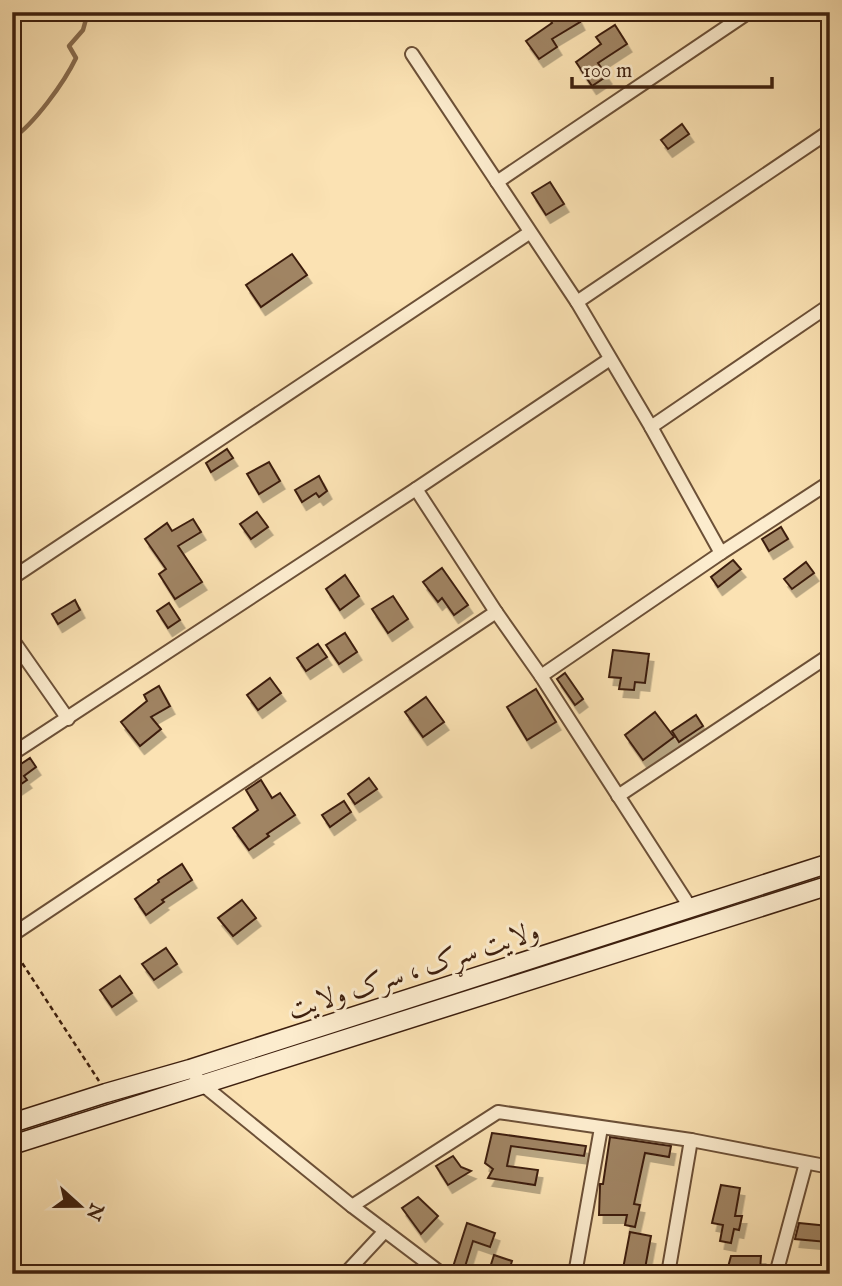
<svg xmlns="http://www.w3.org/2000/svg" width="842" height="1286" font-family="'IM FELL English',Amiri,serif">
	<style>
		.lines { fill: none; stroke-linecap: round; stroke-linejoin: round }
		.stream { stroke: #886c4f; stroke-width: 4.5 }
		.building { fill: #a08464; stroke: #3d1f0e; stroke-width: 2; filter: url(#shadow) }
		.minor-casing { stroke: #6c5037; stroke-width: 16 }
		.secondary-casing { stroke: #3d1f0e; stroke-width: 21 }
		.path { stroke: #3d1f0e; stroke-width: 2.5; stroke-dasharray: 5 3.5; stroke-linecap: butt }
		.minor { stroke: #fcecce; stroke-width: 12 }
		.secondary { stroke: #fcecce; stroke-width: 18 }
		.labels { text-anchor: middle; stroke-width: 6; stroke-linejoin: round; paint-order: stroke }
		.street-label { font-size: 28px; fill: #3d1f0e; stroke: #fcecce }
	</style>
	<defs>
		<filter id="shadow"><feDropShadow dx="4.5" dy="8" stdDeviation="0" flood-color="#0004"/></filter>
	</defs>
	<rect width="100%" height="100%" fill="#fbe2b3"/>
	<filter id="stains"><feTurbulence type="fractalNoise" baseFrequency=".00286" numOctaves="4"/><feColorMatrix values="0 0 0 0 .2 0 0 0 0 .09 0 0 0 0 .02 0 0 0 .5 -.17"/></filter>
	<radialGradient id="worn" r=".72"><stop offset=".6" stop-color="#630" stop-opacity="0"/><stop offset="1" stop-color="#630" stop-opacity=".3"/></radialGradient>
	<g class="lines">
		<path class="stream" d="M12 139C34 124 64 83 76 58L69 46 83 30 88 12"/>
	</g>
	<g class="building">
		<path d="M558 12H575L580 22 552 39 557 47 539 59 526 41 552 23 549 18Z"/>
		<path d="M615 25 627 44 598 63 607 76 592 86 576 62 601 44 596 37Z"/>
		<path d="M682 124 689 134 668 149 661 140Z"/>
		<path d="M550 182 564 204 546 215 532 193Z"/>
		<path d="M292 254 307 275 261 307 246 285Z"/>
		<path d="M227 449 233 458 211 472 206 463Z"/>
		<path d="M269 462 280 481 259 494 247 474Z"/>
		<path d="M319 476 327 491 319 497 316 493 302 502 295 490Z"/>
		<path d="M257 512 268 527 251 539 240 524Z"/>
		<path d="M193 519 201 532 178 546 202 582 175 599 159 574 166 569 145 539 167 523 172 531Z"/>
		<path d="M781 527 788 539 769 551 762 539Z"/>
		<path d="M733 560 741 569 718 587 711 577Z"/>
		<path d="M806 562 814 573 792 589 784 579Z"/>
		<path d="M442 568 468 605 454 615 442 598 438 602 423 582Z"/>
		<path d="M345 575 359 596 340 610 326 589Z"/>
		<path d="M393 596 408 619 388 633 372 609Z"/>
		<path d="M75 600 80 610 58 624 52 614Z"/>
		<path d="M169 603 180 620 168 628 157 611Z"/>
		<path d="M345 633 357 652 339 664 326 645Z"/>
		<path d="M318 644 327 657 306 671 297 658Z"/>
		<path d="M613 650 649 654 645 683 635 682 634 690 619 689 621 678 609 677Z"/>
		<path d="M565 673 583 699 575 705 557 679Z"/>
		<path d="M270 678 281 693 258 710 247 695Z"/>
		<path d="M159 686 170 706 151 717 161 729 140 746 121 722 147 701 144 695Z"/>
		<path d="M536 689 556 722 527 740 507 707Z"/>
		<path d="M426 697 444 722 423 737 405 712Z"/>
		<path d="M655 712 674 737 643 760 625 735Z"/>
		<path d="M696 715 703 726 679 742 672 731Z"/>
		<path d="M30 758 36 767 24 776 27 780 17 787 14 783 12 784V763L15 762 18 766Z"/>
		<path d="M369 778 377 789 355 804 348 794Z"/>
		<path d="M261 780 272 798 280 793 295 815 267 834 269 836 249 850 233 828 258 810 246 790Z"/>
		<path d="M344 801 351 812 330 827 322 815Z"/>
		<path d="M182 864 192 880 162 900 164 902 146 915 135 899 159 882 158 880Z"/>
		<path d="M242 900 256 918 233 936 218 918Z"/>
		<path d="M166 948 177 964 154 980 142 964Z"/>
		<path d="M120 976 132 993 112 1007 100 990Z"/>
		<path d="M492 1133 586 1146 584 1156 511 1146 507 1166 538 1170 535 1185 488 1178 493 1169 485 1163Z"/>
		<path d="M610 1137 671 1146 669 1157 645 1153 634 1204 640 1205 635 1227 625 1225 627 1215H599L600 1186V1184H603Z"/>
		<path d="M453 1156 461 1167 471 1171 448 1185 436 1166Z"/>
		<path d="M721 1185 740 1188 735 1216H742L739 1230 734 1229 731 1243 720 1241 723 1225 712 1223Z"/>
		<path d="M418 1197 438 1216 421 1234 402 1208Z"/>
		<path d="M467 1223 495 1233 490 1247 473 1241 463 1273 452 1270Z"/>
		<path d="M799 1223 828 1226 827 1242 795 1239Z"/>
		<path d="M630 1232 651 1236 644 1274H622Z"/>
		<path d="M494 1255 512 1261 508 1274H488Z"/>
		<path d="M731 1256H761L760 1270 728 1267Z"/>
	</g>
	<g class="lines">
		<g class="minor-casing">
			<g id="minor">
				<path d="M412 54 577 302 651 427 721 553"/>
				<path d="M497 182 749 12"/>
				<path d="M577 302 830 131"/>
				<path d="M651 427 830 305"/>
				<path d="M416 489 496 612 541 676 690 907"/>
				<path d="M12 578 529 233"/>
				<path d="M12 639 68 719"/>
				<path d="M541 676 721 553 830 482"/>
				<path d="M12 754 416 489 610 359"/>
				<path d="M618 796 830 655"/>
				<path d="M12 935 496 612"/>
				<path d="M190 1069 203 1085 352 1206 442 1274"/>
				<path d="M352 1206 498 1112 691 1140 830 1167"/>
				<path d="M345 1274 385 1231"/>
				<path d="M575 1274 601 1128"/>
				<path d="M668 1274 691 1140"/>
				<path d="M776 1274 806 1163"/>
			</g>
		</g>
		<g class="secondary-casing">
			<g id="secondary">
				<path d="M12 1123 106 1093 190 1069 830 863"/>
				<path d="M12 1145 830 885"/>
			</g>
		</g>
		<g class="path">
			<path d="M13 949 99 1081"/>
			<path d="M12 1272 14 1274"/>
		</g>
		<use href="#minor" class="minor"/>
		<use href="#secondary" class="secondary"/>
	</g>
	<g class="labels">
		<g class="street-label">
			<text transform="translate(413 969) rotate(-18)" y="10">ولایت سړک ، سرک ولایت</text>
		</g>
	</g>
	<rect width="842" height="1286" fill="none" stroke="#fbe2b3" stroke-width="42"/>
	<rect x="14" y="14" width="814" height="1258" fill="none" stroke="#3d1f0e" stroke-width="3.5"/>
	<rect x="21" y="21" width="800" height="1244" fill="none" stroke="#3d1f0e" stroke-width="2"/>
	<g transform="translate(80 1206) rotate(111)" stroke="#fcecce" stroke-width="5" paint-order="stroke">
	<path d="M0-5L12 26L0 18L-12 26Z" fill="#3d1f0e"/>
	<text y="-10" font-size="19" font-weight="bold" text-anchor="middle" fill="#3d1f0e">N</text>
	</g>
	<path d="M572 77v10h200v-10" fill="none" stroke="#3d1f0e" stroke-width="3.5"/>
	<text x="583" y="77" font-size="21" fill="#3d1f0e" stroke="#fcecce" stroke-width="5" paint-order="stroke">100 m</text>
	<rect width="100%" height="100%" filter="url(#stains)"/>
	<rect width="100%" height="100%" fill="url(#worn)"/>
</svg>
